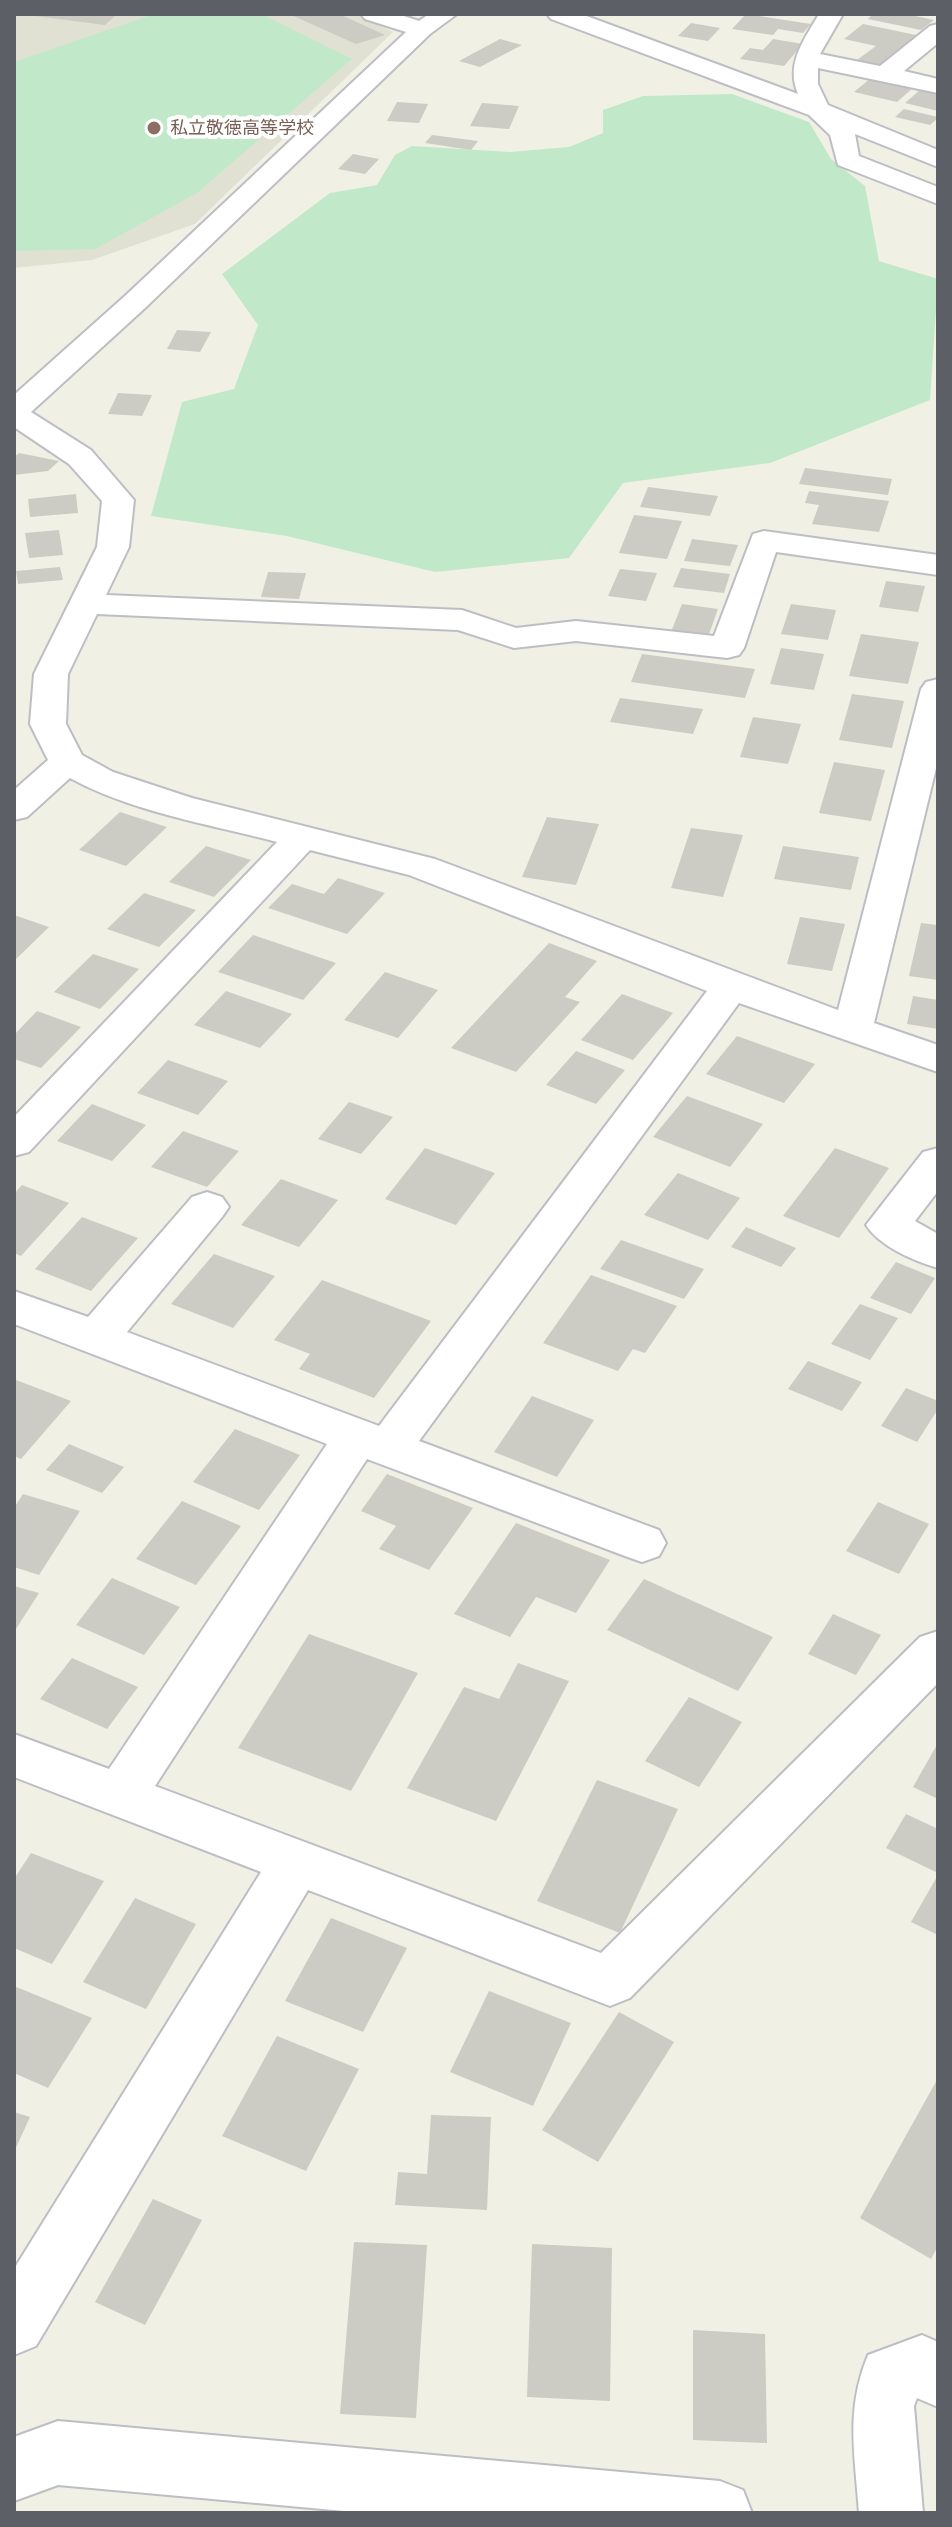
<svg xmlns="http://www.w3.org/2000/svg" width="952" height="2527" font-family="Ubuntu,'Noto Sans JP',sans-serif">
	<style>
		.education { fill: #e0e0d3 }
		.green { fill: #c1e9c9 }
		.building { fill: #cdccc4 }
		.lines { fill: none; stroke-linecap: round; stroke-linejoin: round }
		.minor-casing { stroke: #bdbec4; stroke-width: 4 }
		.minor { fill: #fff; fill-rule: evenodd }
		.education-dot { fill: #8d6e63; stroke: #fff; stroke-width: 3 }
		.labels { text-anchor: middle; stroke-width: 8; stroke-linejoin: round; paint-order: stroke }
		.far-education-label { font-size: 18px; fill: #785e54; stroke: #fff; text-anchor: start }
	</style>
	<rect width="100%" height="100%" fill="#f0f0e5"/>
	<path class="education" d="M14 14H355L393 32 195 224 92 260 14 268Z"/>
	<g class="green">
		<path d="M154 14H261L352 59 197 193 95 249 14 251V62Z"/>
		<path d="M732 94 809 122 831 159 865 186 879 261 938 279 930 400 770 463 623 483 569 558 435 572 287 536 151 516 182 402 234 389 258 325 222 274 330 193 377 185 395 155 412 146 510 152 569 147 603 133V110L643 96Z"/>
	</g>
	<g class="building">
		<path d="M20 14H117L105 25Z"/>
		<path d="M289 14H339L385 35 356 44Z"/>
		<path d="M746 14 811 24 803 33 778 29 773 35 732 29Z"/>
		<path d="M873 14H906L934 20 921 30 868 19Z"/>
		<path d="M691 23 720 28 708 41 678 36Z"/>
		<path d="M863 24 921 36 884 66 857 60 876 46 844 39Z"/>
		<path d="M500 39 522 45 480 67 459 61Z"/>
		<path d="M773 39 803 44 784 66 740 59 750 48 763 50Z"/>
		<path d="M871 78 914 87 897 102 854 92Z"/>
		<path d="M920 90 938 94V111L905 103Z"/>
		<path d="M397 102 428 104 419 123 387 121Z"/>
		<path d="M482 103 519 106 509 129 470 126Z"/>
		<path d="M904 109 938 117V118L930 125 895 117Z"/>
		<path d="M432 135 478 141 471 150 425 143Z"/>
		<path d="M353 154 379 159 365 174 338 169Z"/>
		<path d="M177 330 211 332 200 352 167 349Z"/>
		<path d="M118 393 152 395 142 416 108 414Z"/>
		<path d="M19 453 59 461 48 471 14 475V457Z"/>
		<path d="M805 468 892 479 888 495 799 484Z"/>
		<path d="M648 487 718 496 710 516 640 507Z"/>
		<path d="M809 491 889 501 879 532 812 524 819 505 805 503Z"/>
		<path d="M76 494 78 513 30 517 28 499Z"/>
		<path d="M634 515 682 521 667 559 619 553Z"/>
		<path d="M59 530 63 555 29 558 25 533Z"/>
		<path d="M692 539 738 545 730 566 684 561Z"/>
		<path d="M60 567 63 580 18 584 16 571Z"/>
		<path d="M681 568 730 574 724 593 673 587Z"/>
		<path d="M620 569 657 573 646 601 608 596Z"/>
		<path d="M268 572 306 573 299 599 261 597Z"/>
		<path d="M886 581 925 586 918 612 879 607Z"/>
		<path d="M682 604 718 609 708 637 671 632Z"/>
		<path d="M791 604 836 610 828 640 781 634Z"/>
		<path d="M861 634 919 642 908 684 849 676Z"/>
		<path d="M781 648 824 654 814 690 770 684Z"/>
		<path d="M642 654 755 669 745 698 631 682Z"/>
		<path d="M852 694 904 701 892 748 839 740Z"/>
		<path d="M620 698 703 709 693 734 610 722Z"/>
		<path d="M753 717 801 724 788 764 740 757Z"/>
		<path d="M834 762 885 770 871 821 819 813Z"/>
		<path d="M120 812 167 827 126 866 79 850Z"/>
		<path d="M547 817 599 824 576 885 522 877Z"/>
		<path d="M691 828 743 835 723 897 671 888Z"/>
		<path d="M206 846 251 860 214 897 169 882Z"/>
		<path d="M783 846 859 857 851 890 774 879Z"/>
		<path d="M338 878 385 893 347 934 268 908 292 884 324 894Z"/>
		<path d="M144 893 196 910 159 947 107 929Z"/>
		<path d="M14 915 49 927 14 961Z"/>
		<path d="M800 917 845 924 832 971 787 964Z"/>
		<path d="M921 923 938 925V980L909 976Z"/>
		<path d="M253 935 336 963 303 1000 218 972Z"/>
		<path d="M549 943 597 961 565 997 580 1002 516 1072 451 1048Z"/>
		<path d="M93 954 139 969 100 1009 54 992Z"/>
		<path d="M385 972 438 990 398 1038 344 1020Z"/>
		<path d="M226 991 292 1014 260 1048 194 1025Z"/>
		<path d="M622 994 673 1013 633 1060 581 1040Z"/>
		<path d="M913 996 938 1000V1029L907 1024Z"/>
		<path d="M37 1011 81 1027 41 1068 14 1059V1035Z"/>
		<path d="M737 1036 815 1064 784 1103 706 1074Z"/>
		<path d="M576 1051 625 1070 596 1104 546 1085Z"/>
		<path d="M168 1060 228 1081 198 1115 137 1093Z"/>
		<path d="M687 1096 763 1124 730 1167 653 1137Z"/>
		<path d="M349 1102 393 1117 361 1154 318 1139Z"/>
		<path d="M92 1104 146 1125 112 1161 57 1141Z"/>
		<path d="M183 1131 239 1151 207 1187 151 1167Z"/>
		<path d="M425 1148 495 1173 456 1225 385 1199Z"/>
		<path d="M835 1148 889 1168 839 1238 783 1216Z"/>
		<path d="M678 1173 740 1198 708 1240 644 1215Z"/>
		<path d="M281 1179 338 1200 299 1247 241 1225Z"/>
		<path d="M22 1185 69 1203 21 1256 14 1253V1194Z"/>
		<path d="M82 1217 138 1238 91 1291 35 1269Z"/>
		<path d="M746 1227 796 1248 781 1267 731 1247Z"/>
		<path d="M621 1240 704 1269 684 1299 600 1269Z"/>
		<path d="M214 1254 275 1276 233 1328 171 1304Z"/>
		<path d="M896 1262 935 1278 911 1314 870 1298Z"/>
		<path d="M591 1275 677 1306 645 1353 633 1349 618 1371 543 1343Z"/>
		<path d="M322 1280 431 1321 374 1398 299 1369 310 1354 274 1340Z"/>
		<path d="M860 1304 898 1318 870 1360 831 1344Z"/>
		<path d="M808 1361 862 1382 842 1411 788 1389Z"/>
		<path d="M16 1380 71 1401 21 1459 14 1456Z"/>
		<path d="M906 1388 938 1401V1409L917 1442 881 1426Z"/>
		<path d="M532 1396 594 1420 557 1477 494 1452Z"/>
		<path d="M235 1429 300 1455 259 1510 193 1482Z"/>
		<path d="M69 1444 124 1467 102 1493 46 1470Z"/>
		<path d="M387 1474 473 1508 429 1570 379 1549 396 1526 361 1511Z"/>
		<path d="M23 1494 80 1511 39 1575 14 1567V1508Z"/>
		<path d="M182 1501 241 1526 196 1585 136 1559Z"/>
		<path d="M878 1502 929 1524 899 1574 846 1551Z"/>
		<path d="M516 1523 610 1560 576 1613 536 1597 510 1637 454 1614Z"/>
		<path d="M112 1578 180 1607 144 1655 76 1625Z"/>
		<path d="M644 1579 773 1637 738 1691 607 1630Z"/>
		<path d="M14 1586 39 1593 14 1632Z"/>
		<path d="M833 1614 881 1635 856 1675 808 1654Z"/>
		<path d="M309 1634 418 1673 351 1791 238 1748Z"/>
		<path d="M72 1658 138 1687 107 1729 40 1699Z"/>
		<path d="M518 1663 569 1681 496 1821 407 1788 464 1687 499 1699Z"/>
		<path d="M689 1697 742 1722 699 1787 645 1761Z"/>
		<path d="M938 1743V1799L913 1787Z"/>
		<path d="M597 1780 678 1809 620 1933 537 1901Z"/>
		<path d="M906 1814 938 1829V1873L886 1848Z"/>
		<path d="M31 1853 104 1881 52 1964 14 1948V1879Z"/>
		<path d="M938 1875V1935L911 1922Z"/>
		<path d="M135 1898 196 1924 146 2009 83 1982Z"/>
		<path d="M331 1918 407 1948 363 2032 285 2001Z"/>
		<path d="M14 1986 92 2018 48 2088 14 2073Z"/>
		<path d="M489 1991 571 2023 533 2106 450 2072Z"/>
		<path d="M619 2012 674 2042 598 2162 542 2130Z"/>
		<path d="M277 2036 359 2069 306 2171 222 2136Z"/>
		<path d="M938 2078V2246L931 2259 860 2218Z"/>
		<path d="M14 2112 30 2117 14 2152Z"/>
		<path d="M431 2115 491 2117 487 2210 395 2205 398 2172 427 2174Z"/>
		<path d="M153 2199 202 2220 145 2325 95 2302Z"/>
		<path d="M354 2242 427 2245 416 2418 340 2414Z"/>
		<path d="M532 2244 612 2248 610 2401 527 2397Z"/>
		<path d="M693 2330 765 2334 767 2443 693 2440Z"/>
	</g>
	<g class="lines">
		<g class="minor-casing">
			<g id="minor">
				<path d="M361 14H398L419 21 429 14H457L430 34 145 308 31 412 91 450 134 500 129 547 106 595 462 610 516 628 576 621 714 636 753 534 764 531 938 555V575L776 552 744 648 739 655 727 658 576 641 514 648 458 630 97 614 68 674 66 724 82 755 113 772 192 798 435 859 838 1010 921 689 926 682 938 679V760L874 1023 938 1045V1072L739 1003 419 1441 659 1530 666 1543 659 1556 642 1562 625 1556 367 1459 155 1786 601 1953 920 1637 938 1631V1683L630 1998 610 2006 308 1890 36 2346 14 2355V2269L261 1872 14 1777V1734L109 1769 327 1444 14 1324V1291L88 1317 192 1197 207 1192 222 1197 229 1207 222 1217 127 1332 379 1426 707 991 409 875 310 850 29 1152 14 1156V1117L277 842C209 824 132 812 70 778L27 817 14 820V790L48 760 30 724 34 674 97 547 102 501 69 464 14 427V395L125 296 406 32 365 19Z"/>
				<path d="M547 14H581L798 94C785 64 804 40 819 14H843L820 54 880 66 930 26 938 24V43L904 71 938 79V93L818 68V84L828 105 938 150V167L855 134 859 156 938 187V204L838 165 830 135 809 115 551 19Z"/>
				<path d="M938 1148V1191L915 1221 938 1234V1268C914 1261 879 1246 866 1225L923 1152Z"/>
				<path d="M922 2335 938 2342V2407L917 2398 914 2406 923 2513H859C855 2455 845 2410 868 2355Z"/>
				<path d="M58 2421 720 2481 743 2490 752 2513H366L58 2485 14 2501V2437Z"/>
			</g>
		</g>
		<use href="#minor" class="minor"/>
	</g>
	<circle class="education-dot" cx="154" cy="128" r="8"/>
	<g class="labels">
		<g class="far-education-label">
			<text x="170" y="134">私立敬徳高等学校</text>
		</g>
	</g>
	<rect width="952" height="2527" fill="none" stroke="#5d5f66" stroke-width="32"/>
</svg>
